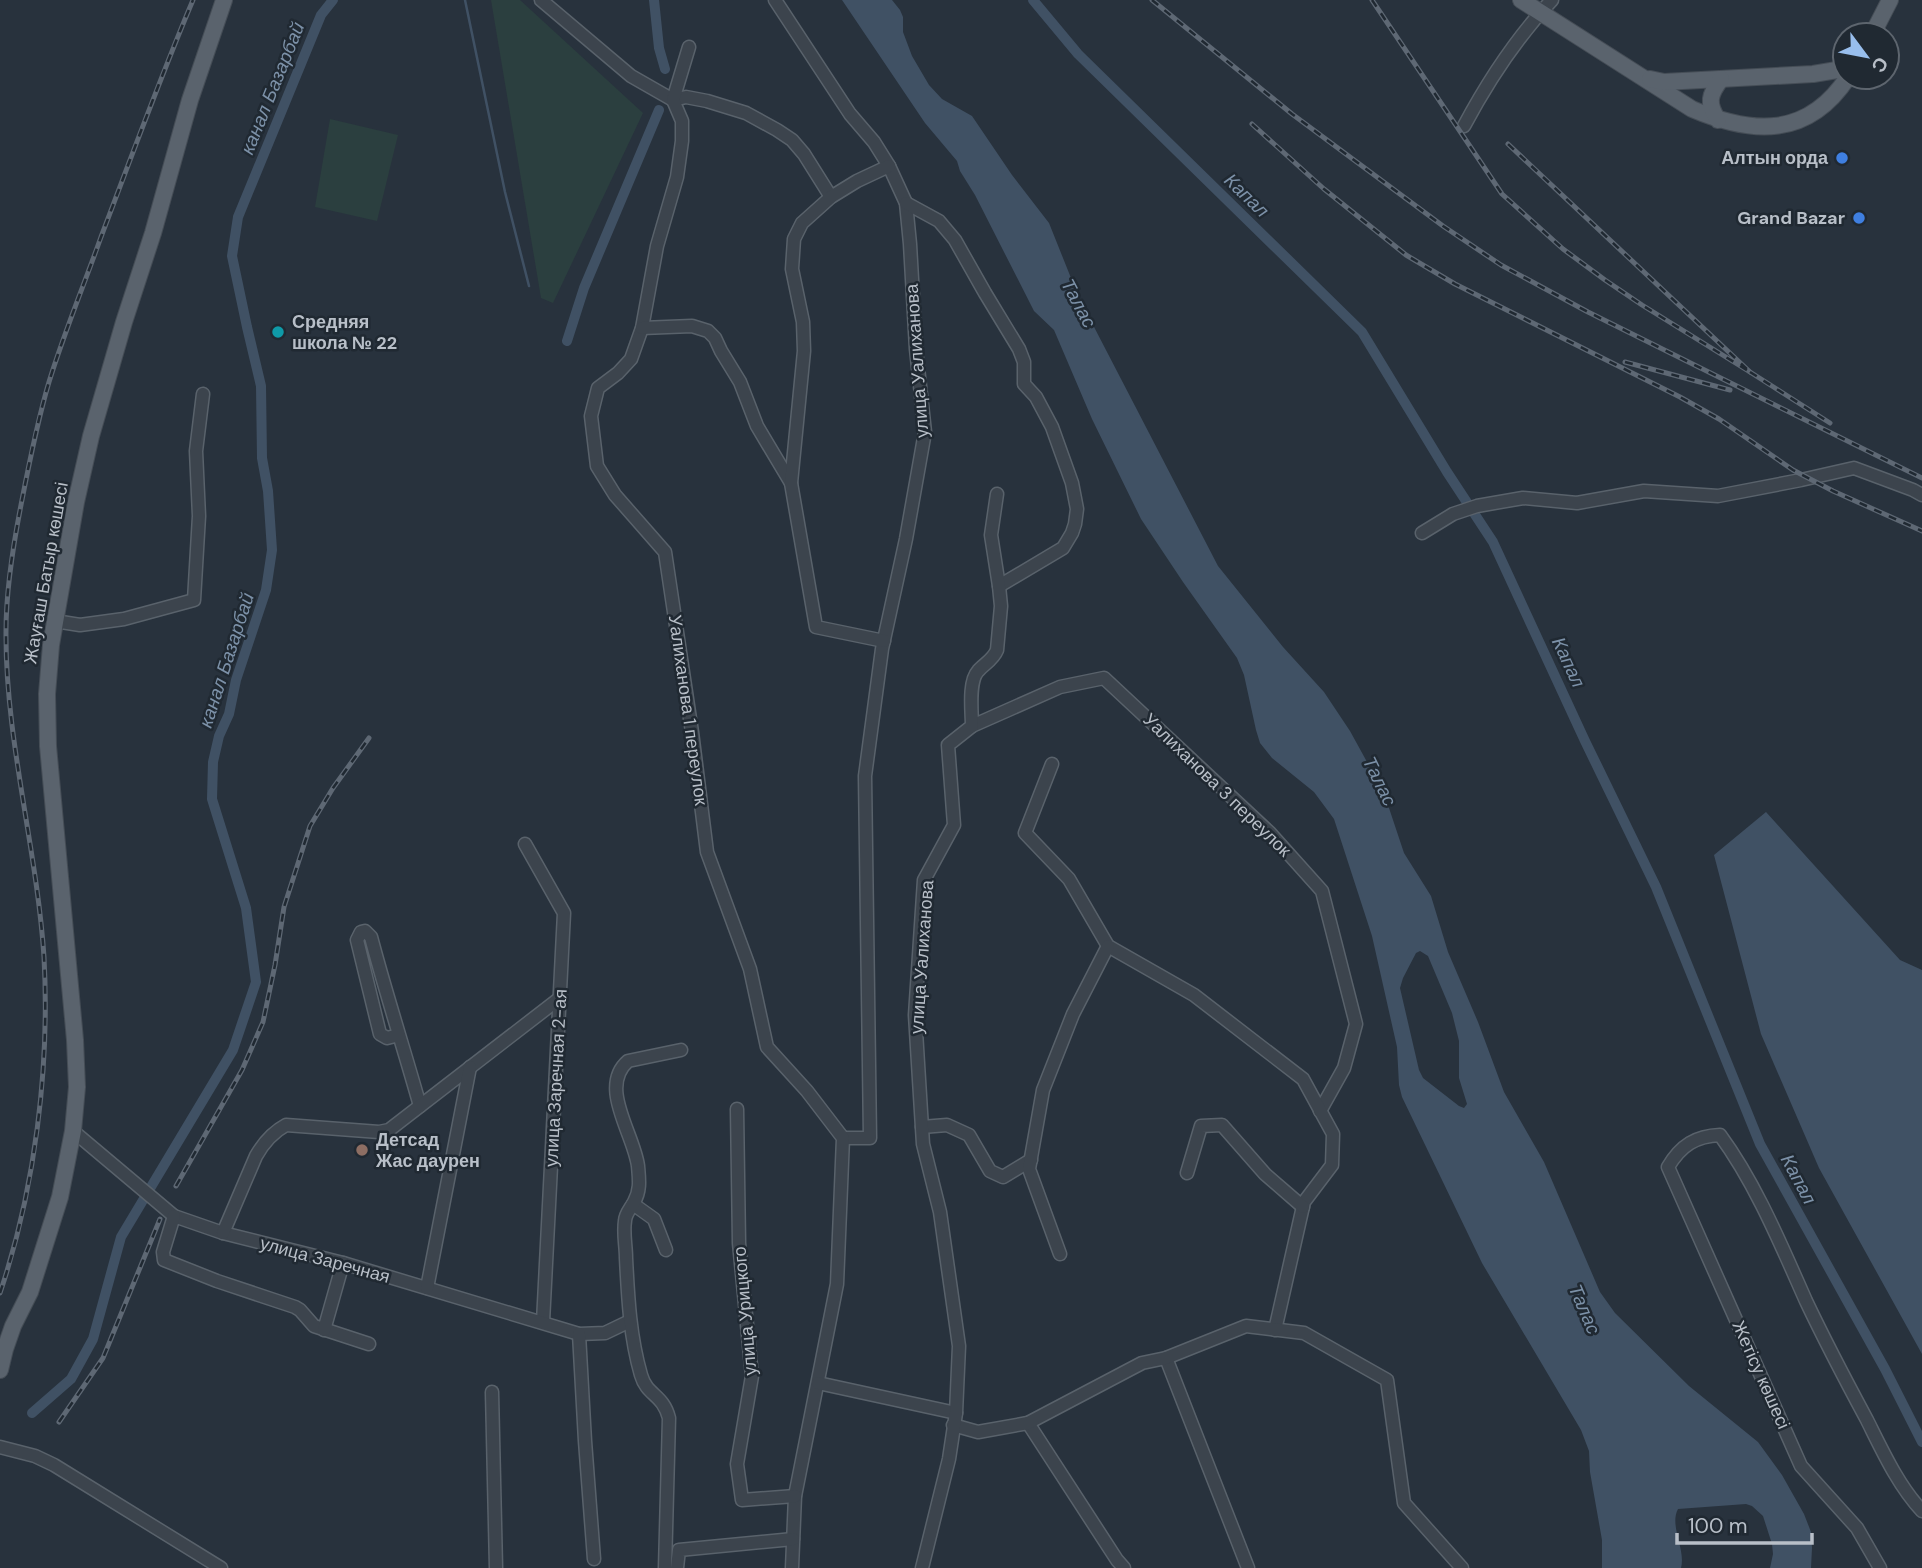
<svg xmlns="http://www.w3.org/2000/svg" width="1922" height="1568" font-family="'DM Sans',sans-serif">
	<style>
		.green { fill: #2b3f3f }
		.water { fill: #405164; fill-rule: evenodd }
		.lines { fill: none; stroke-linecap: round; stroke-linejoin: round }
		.stream { stroke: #405164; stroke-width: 2.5 }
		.canal { stroke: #405164; stroke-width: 10 }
		.minor-casing { stroke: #59626b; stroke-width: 15 }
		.major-casing { stroke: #454d56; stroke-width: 18 }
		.minor { stroke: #3c444d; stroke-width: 12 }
		.major { stroke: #5a636d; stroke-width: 16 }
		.rail-casing { stroke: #5e6874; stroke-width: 5 }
		.rail { stroke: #202932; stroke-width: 2.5; stroke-dasharray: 8; stroke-linecap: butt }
		.shop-dot { fill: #3f7fe0; stroke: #202932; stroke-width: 2.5 }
		.culture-dot { fill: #0f9aa8; stroke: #202932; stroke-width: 2.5 }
		.education-dot { fill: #8d6e63; stroke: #202932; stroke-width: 2.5 }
		.labels { text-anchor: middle; stroke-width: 5; stroke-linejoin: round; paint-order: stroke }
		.poi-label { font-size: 18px; font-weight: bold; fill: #b8bfc8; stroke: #202932; text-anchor: end }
		.street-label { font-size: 18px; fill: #b8bfc8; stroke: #202932 }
		.water-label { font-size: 19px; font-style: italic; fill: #7c91a8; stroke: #202932 }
	</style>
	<rect width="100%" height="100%" fill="#28323d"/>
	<g class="green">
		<path d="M491 0H520L643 113 553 303 541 298Z"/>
		<path d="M330 119 398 135 377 221 315 207Z"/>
	</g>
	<g class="water">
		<path d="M842 0H892L900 10 903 17V32L912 56 929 85 942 99 972 116 1012 175 1049 223 1079 298 1218 566 1283 647 1324 692 1350 731 1372 771 1386 799 1404 853 1431 896 1448 952 1478 1022 1504 1092 1544 1162 1600 1292 1615 1313 1689 1386 1758 1442 1782 1475 1804 1514 1811 1532 1812 1548 1811 1568H1770L1773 1554 1772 1544 1763 1516 1752 1506 1746 1504 1678 1509C1669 1526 1686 1549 1681 1568H1602V1540L1590 1472 1589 1451 1581 1430 1482 1263 1402 1097 1399 1085 1397 1047 1372 936 1334 819 1314 792 1272 758 1260 743 1256 730 1244 675 1237 658 1183 582 1141 519 1092 419 1054 330 1034 311 975 195 960 171 957 161 925 123ZM1420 951 1428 956 1452 1013 1459 1041V1078L1467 1104 1464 1108 1459 1106 1423 1078 1419 1070 1400 988 1403 978 1416 953Z"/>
		<path d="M1766 812 1900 960 1922 970V1354L1819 1168 1761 1034 1714 855Z"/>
	</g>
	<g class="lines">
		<path class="stream" d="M465 0 505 192 529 286"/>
		<g class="canal">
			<path d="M654 0 659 48 665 69"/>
			<path d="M1033 0 1078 54 1362 332 1447 472 1493 542 1585 741 1656 887 1760 1144 1885 1369 1922 1442"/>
			<path d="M567 341 584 288 659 110"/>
			<path d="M32 1413 71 1379 93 1339 121 1237 233 1050 256 982 246 908 212 799 213 762 219 736 229 714 236 680 266 590 272 550 268 491 262 458 261 386 247 327 232 256 238 217 321 15 333 0"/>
		</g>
		<g class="minor-casing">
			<g id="minor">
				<path d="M541 0 631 76 673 100 686 97 707 101 746 113 777 130 792 140 804 154 831 197"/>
				<path d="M775 0 850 114 874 142 889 166 906 203 910 244 916 349 925 432 906 539 882 649 865 776 870 1138H843"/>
				<path d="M689 47 673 100 682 121V141L677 177 657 246 642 328 631 359 618 373 598 388 591 416 597 466 615 495 665 552 692 732 707 852 750 969 767 1047 807 1091 843 1138 837 1284 795 1496 792 1568"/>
				<path d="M1464 126C1488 81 1517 37 1552 0"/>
				<path d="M906 203 939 221 955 240 985 293 1019 349 1024 362V384L1036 397 1052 427 1072 483 1077 509 1075 524 1072 533 1063 548 999 586"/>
				<path d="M642 328 692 326 708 331 715 338 721 351 740 382 757 426 791 483"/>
				<path d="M1422 533 1453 514 1477 506 1523 498 1577 503 1644 491 1718 496 1801 480 1854 468 1913 490 1922 495"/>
				<path d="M55 621 80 625 124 619 194 600 199 516 196 451 203 394"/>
				<path d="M884 641 816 627 791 483 804 351 803 322 792 269 794 239 802 223 831 197 857 181 889 166"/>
				<path d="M972 726 1060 687 1104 678 1270 833 1322 891 1356 1024 1344 1068 1320 1111"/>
				<path d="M1052 764 1025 833 1069 879 1108 946 1194 995 1303 1079 1333 1134 1332 1165 1304 1202 1275 1330"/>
				<path d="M525 844 564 913 543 1322"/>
				<path d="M399 1035 387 1038 380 1034 357 940 361 932 365 931 371 937C386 994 404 1049 420 1106"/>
				<path d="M737 1109 739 1243 752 1376 737 1464 742 1500 795 1496"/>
				<path d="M922 1127 947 1125 969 1135 990 1171 1003 1177 1031 1160"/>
				<path d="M73 1131 174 1216 223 1233 343 1263 579 1334 605 1333 630 1321"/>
				<path d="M1187 1173 1201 1126 1222 1125 1265 1174 1303 1207"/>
				<path d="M633 1204 654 1219 666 1250"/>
				<path d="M174 1216 163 1252 164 1260 217 1281 295 1307 300 1310 314 1326 369 1344"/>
				<path d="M223 1233 256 1156C264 1142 273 1132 286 1125L379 1132 389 1130 560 998"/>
				<path d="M1060 1254 1029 1169 1043 1090 1073 1014 1108 946"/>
				<path d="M427 1288 470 1067"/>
				<path d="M324 1330 343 1263"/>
				<path d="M579 1334 585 1441 594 1559"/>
				<path d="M1166 1358 1248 1568"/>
				<path d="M818 1383 956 1413"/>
				<path d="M492 1392 496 1568"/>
				<path d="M1028 1423 1117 1560 1124 1568"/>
				<path d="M953 1425 978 1432 1028 1423 1142 1363 1166 1358 1246 1326 1304 1333 1387 1380 1404 1503 1462 1568"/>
				<path d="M0 1447 35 1456 54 1465 221 1568"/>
				<path d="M665 1568 669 1418C663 1394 647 1396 641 1375 630 1337 628 1298 626 1258 626 1246 623 1233 625 1221 625 1214 631 1208 634 1202 641 1190 639 1178 638 1166 634 1134 598 1087 628 1061L681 1050"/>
				<path d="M677 1568 679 1550 793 1539"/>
				<path d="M922 1568 949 1459 956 1413 959 1346 940 1212 923 1144 915 1015 924 880 954 825 948 745 972 726C972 712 968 682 978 671 984 664 993 660 997 650L1001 606 999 586 991 535 997 494"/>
				<path d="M1880 1568 1857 1528 1801 1466 1668 1167C1681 1145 1696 1136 1720 1135 1756 1184 1781 1245 1806 1301 1825 1341 1846 1381 1867 1420 1883 1452 1898 1485 1922 1511"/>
			</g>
		</g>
		<g class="major-casing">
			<g id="major">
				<path d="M1521 0 1692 109C1753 135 1808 138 1848 77"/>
				<path d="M1872 35 1890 0"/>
				<path d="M1650 79 1664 82 1813 74 1837 70 1845 66"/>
				<path d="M1718 120C1707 103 1709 95 1721 79"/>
				<path d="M0 1370 5 1349 13 1326 30 1292 60 1197 73 1131 77 1087 75 1040 48 746 47 694 51 645 76 502 91 436 124 322 153 233 190 100 224 0"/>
			</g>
		</g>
		<use href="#minor" class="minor"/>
		<use href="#major" class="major"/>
		<g class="rail-casing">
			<g id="rail">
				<path d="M1152 0 1292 114 1443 226 1501 265 1588 312 1922 478"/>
				<path d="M1372 0 1502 194 1563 249 1605 280 1642 305 1750 372 1508 144"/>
				<path d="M1252 124 1324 189 1406 255 1455 284 1680 397 1719 419 1793 470 1833 491 1922 531"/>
				<path d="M1625 362 1730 390"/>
				<path d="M1750 372 1830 423"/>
				<path d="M176 1186 242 1070 263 1022 275 965 284 907 310 826 333 788 369 738"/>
				<path d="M0 1293C35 1189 50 1067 44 957 37 849 5 739 6 631 6 589 13 546 21 505 29 464 37 422 49 382 64 333 84 285 101 237 131 158 160 78 193 0"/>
				<path d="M59 1422 103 1358 160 1219"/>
			</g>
		</g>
		<use href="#rail" class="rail"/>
	</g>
	<g class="shop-dot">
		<circle cx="1842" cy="158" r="7"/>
		<circle cx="1859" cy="218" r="7"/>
	</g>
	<circle class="culture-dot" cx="278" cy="332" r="7"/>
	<circle class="education-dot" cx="362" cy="1150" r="7"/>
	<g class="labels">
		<g class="poi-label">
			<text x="1828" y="164">Алтын орда</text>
			<text x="1845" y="224">Grand Bazar</text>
			<text x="292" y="328" text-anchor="start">Средняя<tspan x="292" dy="21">школа № 22</tspan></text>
			<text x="376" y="1146" text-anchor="start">Детсад<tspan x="376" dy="21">Жас даурен</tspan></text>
		</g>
		<g class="street-label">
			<text transform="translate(917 361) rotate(-94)" y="6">улица Уалиханова</text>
			<text transform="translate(46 573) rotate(-80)" y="6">Жауғаш Батыр көшесі</text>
			<text transform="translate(688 710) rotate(82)" y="6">Уалиханова 1 переулок</text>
			<text transform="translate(1217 785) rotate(44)" y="6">Уалиханова 3 переулок</text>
			<text transform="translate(922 957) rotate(-86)" y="6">улица Уалиханова</text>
			<text transform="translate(556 1078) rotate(-87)" y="6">улица Заречная 2-ая</text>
			<text transform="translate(325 1260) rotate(15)" y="6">улица Заречная</text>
			<text transform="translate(745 1311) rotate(-95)" y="6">улица Урицкого</text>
			<text transform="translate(1761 1375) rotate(66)" y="6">Жетісу көшесі</text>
		</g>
		<g class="water-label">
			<text transform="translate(272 88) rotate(-68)" y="7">канал Базарбай</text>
			<text transform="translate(1247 195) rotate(44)" y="7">Капал</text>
			<text transform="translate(1079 303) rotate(62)" y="7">Талас</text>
			<text transform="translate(226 660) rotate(-72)" y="7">канал Базарбай</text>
			<text transform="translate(1569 662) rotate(65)" y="7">Капал</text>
			<text transform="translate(1380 781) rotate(64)" y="7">Талас</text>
			<text transform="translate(1799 1179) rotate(62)" y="7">Капал</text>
			<text transform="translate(1585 1309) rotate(67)" y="7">Талас</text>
		</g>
	</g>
	<g transform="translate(1866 56) rotate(122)"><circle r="33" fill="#202932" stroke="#5d656e" stroke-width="2"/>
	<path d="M0-5L12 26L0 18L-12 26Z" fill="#98beed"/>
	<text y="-10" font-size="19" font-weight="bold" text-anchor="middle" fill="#b8bfc8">С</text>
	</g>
	<path d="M1677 1533v10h135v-10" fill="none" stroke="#b8bfc8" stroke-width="3.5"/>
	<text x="1688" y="1533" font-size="21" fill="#b8bfc8" stroke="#202932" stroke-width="5" paint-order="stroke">100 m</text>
</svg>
